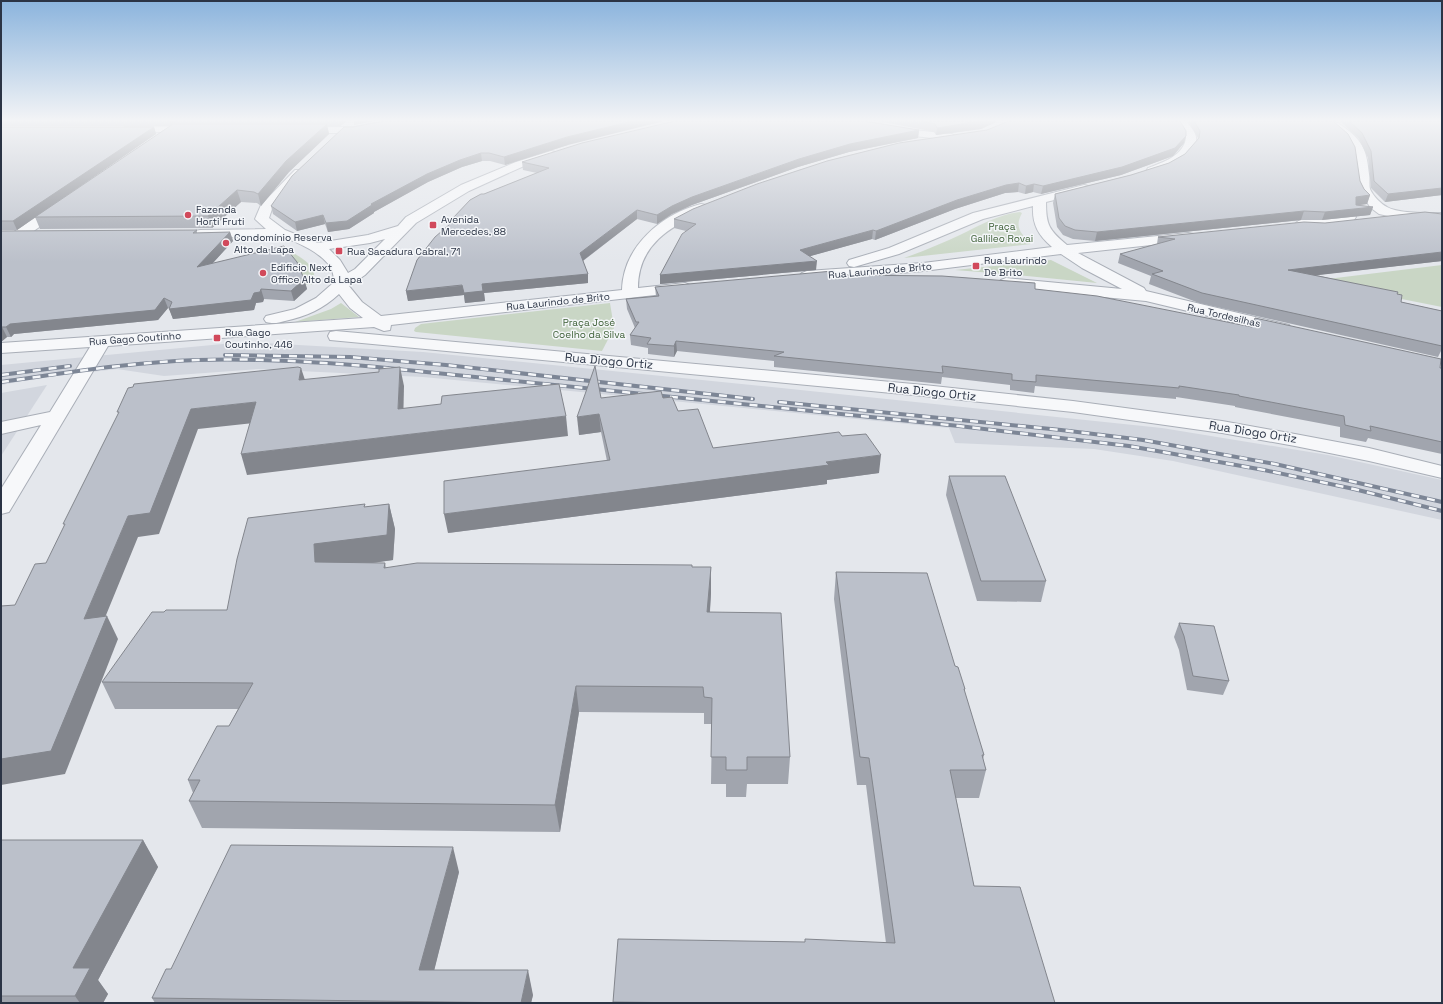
<svg xmlns="http://www.w3.org/2000/svg" width="1443" height="1004" font-family="'Space Grotesk',sans-serif">
	<style>
		.built { fill: #d2d6de }
		.green { fill: #c9d6c5 }
		.lines { fill: none; stroke-linecap: round; stroke-linejoin: round }
		.minor-casing { stroke: #a9aeb7; stroke-width: 2 }
		.minor { fill: #f7f8fa; fill-rule: evenodd }
		.rail-casing { stroke: #7d8696; stroke-width: 4 }
		.rail { stroke: #f4f6f9; stroke-width: 2.5; stroke-dasharray: 8; stroke-linecap: butt }
		.wall { fill: #a1a5ae }
		.shaded-wall { fill: #83868d }
		.building { fill: #bbc0ca; stroke: #83868d }
		.poi-dot { fill: #d1495b; stroke: #f4f6f9; stroke-width: 1.5 }
		.labels { text-anchor: middle; stroke-width: 3; stroke-linejoin: round; paint-order: stroke }
		.far-poi-label { font-size: 10px; fill: #2b3445; stroke: #f4f6f9; text-anchor: start }
		.far-park-label { font-size: 10px; fill: #3f6138; stroke: #f4f6f9 }
		.far-street-label { font-size: 10px; fill: #2b3445; stroke: #f4f6f9 }
		.street-label { font-size: 12px; fill: #2b3445; stroke: #f4f6f9 }
	</style>
	<rect width="100%" height="100%" fill="#e4e7ec"/>
	<g class="built">
		<path d="M244 342 423 352 791 389 1162 428 1328 455 1442 480V520L1173 461 1094 449 955 443 949 428 591 393 423 377 258 369 164 376 117 369 39 378 1 385V365Z"/>
		<path d="M47 385 1 456V393Z"/>
	</g>
	<g class="green">
		<path d="M1020 212 1022 213C1014 228 1021 233 1031 244L904 258C924 251 943 243 962 234 980 225 1000 214 1020 212Z"/>
		<path d="M292 252C306 261 317 266 314 284L306 285C300 267 296 265 281 255Z"/>
		<path d="M1051 260 1097 283 1017 275 955 270Z"/>
		<path d="M1442 265V307L1311 281Z"/>
		<path d="M341 303 359 317 295 322 331 309Z"/>
		<path d="M610 303 614 328 602 351 416 332 414 331 415 328 421 324Z"/>
	</g>
	<g class="lines">
		<g class="minor-casing">
			<g id="minor">
				<path d="M384 121H410L405 124 354 133H299L294 130 299 127H354Z"/>
				<path d="M837 121H863L904 129 952 134 957 137 952 140 904 135 842 124Z"/>
				<path d="M1175 121H1186C1190 126 1195 131 1196 137 1200 154 1162 177 1148 174L1146 171 1148 168C1162 163 1185 155 1186 137Z"/>
				<path d="M1324 121C1338 121 1338 123 1349 131 1365 144 1367 155 1369 174 1370 178 1369 185 1370 189 1373 196 1381 204 1387 207 1399 214 1428 213 1442 213V221H1416L1393 217 1379 214 1371 208 1358 190 1353 149 1344 138Z"/>
				<path d="M196 126 201 129 200 131 125 133 120 130 125 127Z"/>
				<path d="M551 151 555 152 557 154 555 156 524 166 469 191 416 223 365 275 349 286 362 302 381 316 622 290C623 247 661 214 701 204L706 205 708 208 706 211C670 226 638 245 638 288L685 283 690 285 693 288 690 291 391 325 390 330 384 331 374 327 108 346 12 507 9 512 1 514V489L41 425 1 434V422L50 412 90 347 1 353V343L363 318 350 308 339 294C323 309 307 316 285 321 278 323 273 324 266 322L264 319 266 316 295 309 316 298 332 284C333 281 334 277 333 274 331 257 293 238 277 237 252 236 225 238 200 238L195 237 193 234 195 231 200 230 266 229 255 219 261 205 295 170H303L305 173 272 209 269 218 285 230 318 243 368 235 398 226 406 217 461 185 516 162ZM385 239 355 269 348 273 340 260 329 249 370 243Z"/>
				<path d="M1084 185 1088 186 1090 189 1088 192 1046 202C1046 225 1049 230 1067 245L1188 233 1193 234 1195 237 1193 240 1188 241 1078 253 1144 288 1146 291 1289 325 1291 329 1289 333 1283 334 1146 301 1006 288 1001 286 998 283 1001 280 1006 278 1122 289 1082 268 1061 254 923 271 807 281 802 279 799 276 802 273 807 271 923 263 1052 247C1038 235 1032 224 1033 206L983 219 899 254 854 267 849 266 847 263 849 260 889 248 973 213Z"/>
				<path d="M62 201 67 202 68 205 67 208 6 250 1 251V241L57 202Z"/>
				<path d="M1349 213 1354 214 1356 217 1354 220 1312 225 1301 229 1296 228 1294 225C1302 214 1336 214 1349 213Z"/>
				<path d="M336 331 924 385 1073 401 1222 421 1295 434 1369 448 1442 466V478L1369 461 1295 446 1222 433 1073 412 924 396 330 340 328 336 330 332Z"/>
			</g>
		</g>
		<use href="#minor" class="minor"/>
		<g class="rail-casing">
			<g id="rail">
				<path d="M225 355 350 357 446 365 753 399"/>
				<path d="M1 375 70 366"/>
				<path d="M1 382C66 373 132 362 198 360 258 358 318 362 377 367L959 426 1129 446 1264 470 1354 489 1442 511"/>
				<path d="M779 402 1061 430 1143 440 1275 464 1442 502"/>
			</g>
		</g>
		<use href="#rail" class="rail"/>
	</g>
	<g class="wall">
		<path d="M1 121H347L340 126H327L329 134 289 172 261 206 257 203 241 202 212 228 40 229 35 217 173 125 171 126H1Z"/>
		<path d="M877 121H998L981 129 936 135 934 132 930 131Z"/>
		<path d="M1188 121H1333L1360 181 1364 189 1370 195 1367 204 1358 205 1373 207 1370 215 1322 220H1301L1095 241 1073 239 1063 235 1057 227 1053 203 1055 194 1131 175 1169 163 1185 154 1197 140 1198 138Z"/>
		<path d="M1341 121H1442V195L1385 202 1371 188 1368 158 1359 139 1341 122Z"/>
		<path d="M1 127H154L156 134 17 230H1Z"/>
		<path d="M353 127 568 145 505 165 490 161H482L462 167 428 182 374 212V213L349 229 328 232 325 224 297 231 273 214 271 206Z"/>
		<path d="M919 130 918 138 849 152 798 167 692 205 672 214 657 224 637 219 583 261 588 274V283L484 293 485 301 465 303 464 295 408 301 406 291 453 221V218L484 194 537 173 523 170 522 162Z"/>
		<path d="M987 130 1184 143 1173 156 1121 175 1041 194 1033 192 1025 194 1018 192 1005 193 955 209 875 240 872 239 810 256 816 270 660 284V275L686 231 674 228V219Z"/>
		<path d="M1442 214V261L1316 275 1397 294 1401 302 1442 311V349L1438 357 1199 303 1149 284 1151 276 1118 263 1120 254 1157 244 1158 237 1325 223Z"/>
		<path d="M197 230V233L230 232 233 241 212 264 304 279 307 289 294 301 264 299 263 302 256 303 254 310 173 319 169 308H168L158 320 14 334 11 337H7L1 342V231Z"/>
		<path d="M839 275 1035 289 1252 327 1255 318 1442 368V454L1368 438 1366 442 1340 437V427L1235 407V406L1176 397V399L1035 386 1034 393 1010 390V385L942 377 941 384 774 367V361L677 351 674 357 648 354V348L631 345 630 335 635 328 627 309 626 299 656 296 655 287Z"/>
		<path d="M601 398H663L678 411 713 448 842 436 879 473 827 480V484L448 533 607 461 601 432 579 435Z"/>
		<path d="M949 476 1046 581 1041 602 977 601 946 495Z"/>
		<path d="M389 504 395 529 393 560 372 563H385L386 568 711 567V593L710 612 790 757 788 784H747L746 797H726V784H711L712 724H704V713L579 712 560 832 202 828 189 801 193 793 188 780 229 726 238 709H115L102 682 164 612 227 610 366 507Z"/>
		<path d="M836 572 955 666 965 689 964 692 984 755 983 759 986 770 979 798H956L974 886 1055 1003H613V1002L886 943 866 785H857L834 599Z"/>
		<path d="M1179 623 1229 681 1223 695 1187 690 1179 650 1174 637Z"/>
		<path d="M1 840H143L158 867 98 980 108 994 103 1003H1Z"/>
		<path d="M459 872 434 970 533 995 531 1003H155L152 998 171 969Z"/>
	</g>
	<g class="shaded-wall">
		<path d="M169 121H175V124L171 126Z"/>
		<path d="M339 121H347L340 126Z"/>
		<path d="M354 121H374L354 125Z"/>
		<path d="M633 121H664L568 145 505 165 504 157 567 137Z"/>
		<path d="M980 121H998L981 129 936 135 937 128Z"/>
		<path d="M327 124 329 134 289 172 261 206 258 194 286 161Z"/>
		<path d="M154 127 156 134 17 230 13 221Z"/>
		<path d="M919 130 918 138 849 152 798 167 692 205 672 214 657 224V215L672 206 692 197 799 159 850 144Z"/>
		<path d="M1186 136 1184 143 1173 156 1121 175 1041 194 1043 186Z"/>
		<path d="M481 153 482 161 462 167 428 182 374 212V213L349 229 328 232 326 223 371 204 427 174 460 160Z"/>
		<path d="M1019 183 1018 192 1005 193 955 209 875 240 876 231 957 200 1006 185Z"/>
		<path d="M1034 184 1033 192 1025 194 1026 186Z"/>
		<path d="M1442 188V195L1385 202 1388 194Z"/>
		<path d="M237 190 241 202 212 228 208 216Z"/>
		<path d="M1370 195 1367 204 1353 206 1356 197Z"/>
		<path d="M1373 207 1370 215 1322 220 1325 212Z"/>
		<path d="M637 210V219L581 262 580 253Z"/>
		<path d="M1304 211 1301 220 1095 241 1097 232Z"/>
		<path d="M323 215 325 224 297 231 295 222Z"/>
		<path d="M873 230 872 239 800 259V250Z"/>
		<path d="M230 232 233 241 200 277 197 267Z"/>
		<path d="M1442 252V261L1284 279 1288 270Z"/>
		<path d="M817 261 816 270 660 284V275Z"/>
		<path d="M588 274V283L484 293 485 301 465 303 464 295 408 301 406 291Z"/>
		<path d="M304 279 307 289 294 301 291 291Z"/>
		<path d="M261 289 264 299 263 302 256 303 254 310 173 319 169 309 254 293Z"/>
		<path d="M164 298 168 308 158 320 14 334 11 337 6 327 10 324Z"/>
		<path d="M2 327 7 337 1 342V328Z"/>
		<path d="M676 341 677 351 674 357V346Z"/>
		<path d="M400 367 404 386 403 428 398 409Z"/>
		<path d="M301 368 307 386 299 380Z"/>
		<path d="M256 402 263 422 198 429 159 534 138 537 95 642 84 619 128 516 191 409Z"/>
		<path d="M599 414 601 432 579 435 577 417Z"/>
		<path d="M566 416 568 436 247 475 241 454Z"/>
		<path d="M881 455 879 473 827 480V484L448 533 444 514Z"/>
		<path d="M389 504 395 529 393 560 322 570 315 562 314 544Z"/>
		<path d="M711 567V593L708 638 707 612Z"/>
		<path d="M107 616 118 639 65 774 1 785V759Z"/>
		<path d="M576 686 579 712 560 832 555 805Z"/>
		<path d="M143 840 158 867 98 980 108 994 103 1003H80L75 996 73 968Z"/>
		<path d="M453 847 459 872 428 995 419 970Z"/>
		<path d="M528 970 533 995 531 1003H521Z"/>
	</g>
	<g class="building">
		<path d="M385 121H633L567 137 504 157 489 153H481L460 160 427 174 371 204 372 205 347 221 326 223 323 215 295 222 271 206 292 176 344 127H353Z"/>
		<path d="M675 121H863L919 130 850 144 799 159 692 197 672 206 657 215 637 210 580 253 588 274 482 284 483 291 464 293 462 285 406 291 417 260 435 237 457 218H453L470 200 481 194H484L549 168 522 162 582 143Z"/>
		<path d="M921 121H980L937 128 935 124Z"/>
		<path d="M1009 121H1180L1186 131V136L1175 148 1122 167 1043 186 1034 184 1026 186 1019 183 1006 185 957 200 876 231 873 230 800 250 817 261 660 275 682 234 696 224 674 219 693 209 757 184 827 161 899 143 987 130Z"/>
		<path d="M1194 121H1333L1348 134 1355 147 1360 181 1364 189 1370 195 1356 197V205L1373 207 1325 212 1304 211 1097 232 1075 230 1065 226 1059 218 1055 194 1131 175 1169 163 1185 154 1199 138 1200 131Z"/>
		<path d="M1349 121H1442V188L1388 194 1374 181 1371 151 1362 133Z"/>
		<path d="M173 124H327L286 161 258 194 254 192 237 190 208 216 35 217Z"/>
		<path d="M1 127H154L13 221H1Z"/>
		<path d="M1425 212 1442 214V252L1288 270 1398 292 1397 294 1402 295 1401 302 1442 311V346L1202 293 1152 274 1163 271 1120 254 1175 239 1158 237 1304 222 1325 223Z"/>
		<path d="M197 230 193 233 230 232 197 267 284 246 297 262 304 279 291 291 261 289 260 292 254 293 251 300 169 309 172 302 164 298 155 310 10 324 6 327H2L1 328V231Z"/>
		<path d="M833 271 839 275 942 276 1035 283V289L1097 296 1252 327 1255 318 1441 359 1440 368H1442V442L1370 426 1371 431 1345 425 1344 416 1239 396V395L1179 386V388L1036 375V382L1012 380V374L942 366 943 373 774 356 784 352 676 341 674 346 647 344 651 338 630 335 639 322H636L626 299 659 296 655 287Z"/>
		<path d="M595 366 601 398 661 391 663 398 672 397 678 411 698 409 713 448 839 432 842 436 866 434 881 455 826 462 829 465 444 514V481L610 460 599 414 577 417Z"/>
		<path d="M298 367 301 368 299 380 379 372V369L400 367 398 409 441 404 442 396 559 384 566 416 241 454 256 402 191 409 150 513 128 516 84 619 107 616 51 751 1 759V606L15 605 35 564 46 563 65 524H63L119 412H117L128 388 133 387 134 384Z"/>
		<path d="M949 476H1005L1046 581H981Z"/>
		<path d="M365 504 364 507 389 504 387 535 314 544 315 562 385 563 384 568 417 563 692 565V567H711L707 612 781 613 790 757H747V770H726V757H711L712 698 704 697 703 687 576 686 555 805 189 801 200 780H188L217 726H229L253 683 102 682 152 612H164L166 610H227L237 559 248 518Z"/>
		<path d="M836 572 927 573 955 666 958 667 965 689H964L984 755H982L986 770H950L974 886 1020 887 1055 1003H693L613 1002 618 939 805 942V939L895 943 869 758 860 757Z"/>
		<path d="M1179 623 1214 626 1229 681 1193 676 1184 636Z"/>
		<path d="M1 840H143L73 968H90L75 996H1Z"/>
		<path d="M231 845 453 847 419 970H528L521 1003 152 998 166 969H171Z"/>
	</g>
	<linearGradient id="sky" x2="0" y2="1"><stop stop-color="#8bb4dd"/><stop offset="0.46" stop-color="#f3f4f6"/><stop offset="1" stop-color="#f3f4f6" stop-opacity="0"/></linearGradient>
	<rect width="1443" height="262" fill="url(#sky)"/>
	<g class="poi-dot">
		<circle cx="188" cy="215" r="4"/>
		<rect x="429" y="221" width="8" height="8" rx="2"/>
		<circle cx="226" cy="243" r="4"/>
		<rect x="335" y="247" width="8" height="8" rx="2"/>
		<rect x="972" y="262" width="8" height="8" rx="2"/>
		<circle cx="263" cy="273" r="4"/>
		<rect x="213" y="334" width="8" height="8" rx="2"/>
	</g>
	<g class="labels">
		<g class="far-poi-label">
			<text x="196" y="213">Fazenda<tspan x="196" dy="12">Horti Fruti</tspan></text>
			<text x="441" y="223">Avenida<tspan x="441" dy="12">Mercedes, 88</tspan></text>
			<text x="234" y="241">Condomínio Reserva<tspan x="234" dy="12">Alto da Lapa</tspan></text>
			<text x="347" y="255">Rua Sacadura Cabral, 71</text>
			<text x="984" y="264">Rua Laurindo<tspan x="984" dy="12">De Brito</tspan></text>
			<text x="271" y="271">Edificio Next<tspan x="271" dy="12">Office Alto da Lapa</tspan></text>
			<text x="225" y="336">Rua Gago<tspan x="225" dy="12">Coutinho, 446</tspan></text>
		</g>
		<g class="far-park-label">
			<text x="1002" y="230">Praça<tspan x="1002" dy="12">Gallileo Rovai</tspan></text>
			<text x="589" y="326">Praça José<tspan x="589" dy="12">Coelho da Silva</tspan></text>
		</g>
		<g class="far-street-label">
			<text transform="translate(880 270) rotate(-5)" y="4">Rua Laurindo de Brito</text>
			<text transform="translate(558 301) rotate(-6)" y="4">Rua Laurindo de Brito</text>
			<text transform="translate(1224 315) rotate(13)" y="4">Rua Tordesilhas</text>
			<text transform="translate(135 338) rotate(-4)" y="4">Rua Gago Coutinho</text>
		</g>
		<g class="street-label">
			<text transform="translate(609 361) rotate(5)" y="4">Rua Diogo Ortiz</text>
			<text transform="translate(932 392) rotate(6)" y="4">Rua Diogo Ortiz</text>
			<text transform="translate(1253 432) rotate(9)" y="4">Rua Diogo Ortiz</text>
		</g>
	</g>
	<rect width="1443" height="1004" fill="none" stroke="#2b3445" stroke-width="4"/>
</svg>
